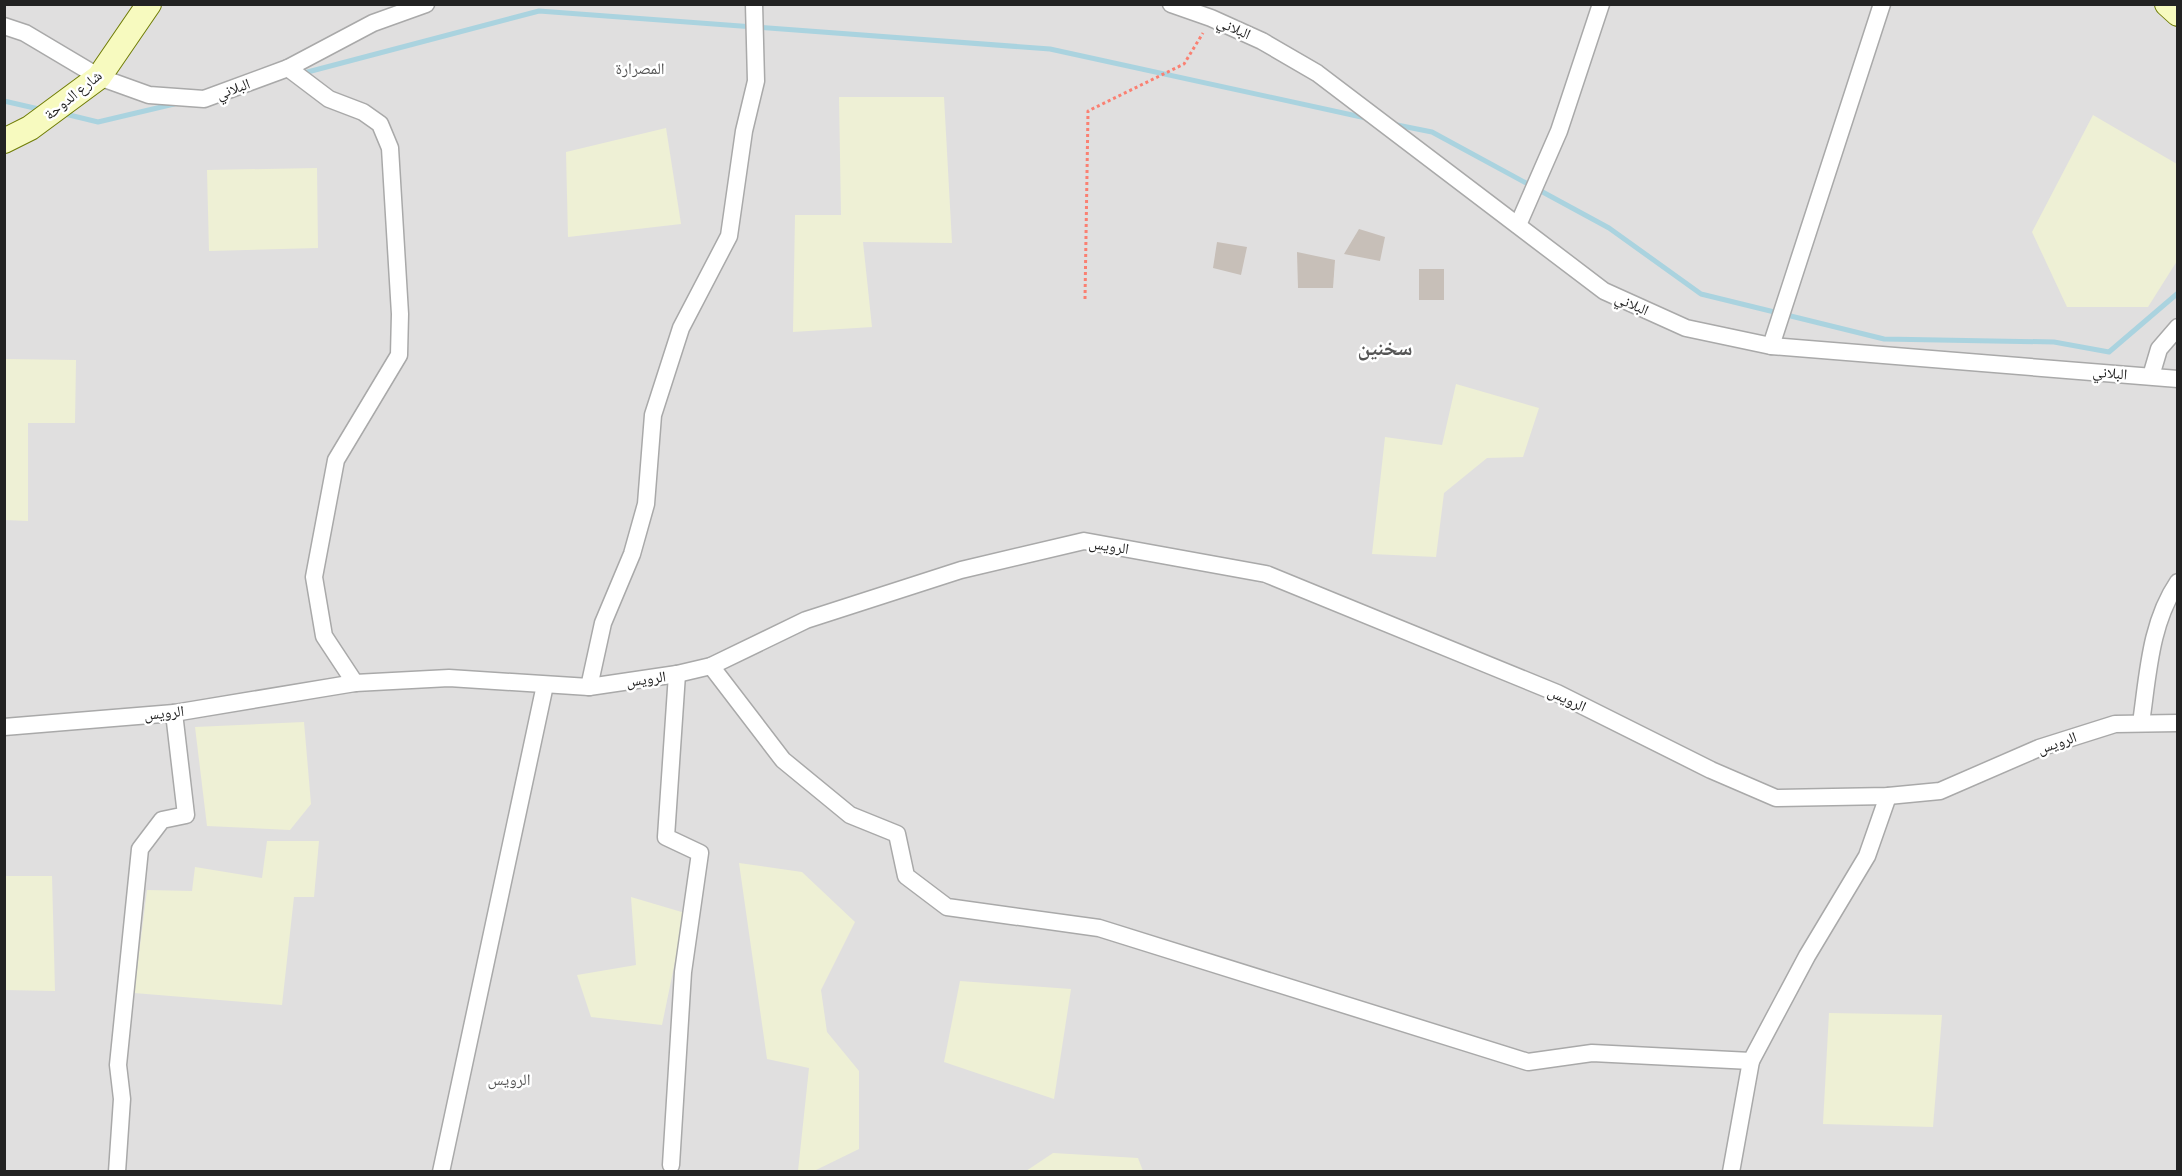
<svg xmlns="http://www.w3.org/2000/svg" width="2182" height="1176" font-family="Commissioner,'Noto Naskh Arabic',sans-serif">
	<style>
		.residential { fill: #e0dfdf }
		.farmland { fill: #eef0d5 }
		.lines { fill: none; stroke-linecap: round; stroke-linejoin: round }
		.stream { stroke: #aad3df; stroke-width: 5 }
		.building { fill: #c7bfb8 }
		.street-casing { stroke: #a9a9a9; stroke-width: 19 }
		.secondary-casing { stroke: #707d05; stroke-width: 26 }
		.path { stroke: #fa8072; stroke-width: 3; stroke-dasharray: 3 3; stroke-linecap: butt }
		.street { stroke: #fff; stroke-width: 16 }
		.secondary { stroke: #f7fabf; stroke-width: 24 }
		.labels { text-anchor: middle; stroke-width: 5; stroke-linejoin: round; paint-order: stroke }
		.street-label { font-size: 15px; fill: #222; stroke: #fff }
		.neighbourhood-label { font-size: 16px; fill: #555; stroke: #fff }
		.district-label { font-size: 21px; font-weight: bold; fill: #555; stroke: #fff }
	</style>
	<rect width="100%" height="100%" fill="#f2efe9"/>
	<rect class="residential" x="5" y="5" width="2172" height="1166"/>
	<g class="farmland">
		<path d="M839 97H944L952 243 863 242 872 327 793 332 795 215H841Z"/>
		<path d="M2093 115 2177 164V261L2148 307H2067L2032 232Z"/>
		<path d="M666 128 681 224 568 237 566 152Z"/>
		<path d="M317 168 318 248 209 251 207 170Z"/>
		<path d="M5 359 76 360 75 423H28V521L5 520Z"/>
		<path d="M1456 384 1539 408 1523 457 1487 458 1444 493 1436 557 1372 554 1385 437 1442 445Z"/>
		<path d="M304 722 311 804 290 830 207 826 195 727Z"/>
		<path d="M267 841H319L314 897H294L282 1005 134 993 147 890 192 891 195 867 262 878Z"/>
		<path d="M739 863 802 872 855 922 821 990 827 1032 859 1071V1149L814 1171H798L809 1068 767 1059Z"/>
		<path d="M5 876H52L55 991 5 990Z"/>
		<path d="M631 897 685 913 662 1025 591 1017 577 975 636 965Z"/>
		<path d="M960 981 1071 989 1054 1099 944 1062Z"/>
		<path d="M1829 1013 1942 1015 1933 1127 1823 1124Z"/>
		<path d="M1053 1153 1138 1158 1143 1171H1026Z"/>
	</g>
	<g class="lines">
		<g class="stream">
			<path d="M300 74 539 11 1050 49 1366 118"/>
			<path d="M4 101 43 110"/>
			<path d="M61 113 98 122 174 104"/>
			<path d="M1392 124 1432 132 1609 228 1701 294 1884 339 2054 342 2109 352 2178 293"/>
		</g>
	</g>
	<g class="building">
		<path d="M1359 229 1385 237 1380 261 1344 254Z"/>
		<path d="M1217 242 1247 247 1241 275 1213 268Z"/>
		<path d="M1297 252 1335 260 1333 288H1298Z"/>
		<rect x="1419" y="269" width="25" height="31"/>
	</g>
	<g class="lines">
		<g class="street-casing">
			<g id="street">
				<path d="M1171 4 1211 18 1262 41 1317 73 1604 291 1686 328 1771 346 2178 379"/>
				<path d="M4 26 25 33 99 77 149 95 204 99 288 68 373 23 426 4"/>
				<path d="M288 68 329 99 363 112 380 124 390 148 400 314 399 355 336 460 314 577 324 636 355 683"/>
				<path d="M1518 225 1559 131 1601 4"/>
				<path d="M1771 346 1882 4"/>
				<path d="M2151 376 2159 349 2178 327"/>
				<path d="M711 666 783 760 850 815 897 834 906 876 947 907 1099 928 1528 1062 1592 1053 1751 1061 1807 956 1867 856 1888 796"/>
				<path d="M589 687 603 623 632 554 646 504 653 415 681 328 729 236 744 131 756 81 754 4"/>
				<path d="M2141 723C2148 675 2150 623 2178 582"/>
				<path d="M4 727 174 713 355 683 449 678 589 687 677 674 711 666 806 620 961 570 1084 541 1266 574 1557 693 1711 770 1776 798 1888 796 1940 791 2039 748 2115 724 2178 723"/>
				<path d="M671 1165 683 972 700 853 666 837 677 674"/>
				<path d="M117 1172 122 1099 118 1065 140 849 162 820 186 815 174 713"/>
				<path d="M441 1172 545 685"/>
				<path d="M1731 1172 1751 1061"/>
			</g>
		</g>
		<g class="secondary-casing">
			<g id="secondary">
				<path d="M2167 4 2178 14"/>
				<path d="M4 141 30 128 99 77 149 4"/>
			</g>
		</g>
		<path class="path" d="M1085 299 1088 111 1184 64 1203 33"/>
		<use href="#street" class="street"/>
		<use href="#secondary" class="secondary"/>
	</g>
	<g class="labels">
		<g class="street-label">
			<text transform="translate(1234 28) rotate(24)" y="5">البلاني</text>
			<text transform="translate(233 89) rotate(-20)" y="5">البلاني</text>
			<text transform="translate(73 95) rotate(-39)" y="5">شارع الدوحة</text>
			<text transform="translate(1632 304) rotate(24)" y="5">البلاني</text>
			<text transform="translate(2110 373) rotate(5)" y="5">البلاني</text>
			<text transform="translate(1109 546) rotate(9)" y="5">الرويس</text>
			<text transform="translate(646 679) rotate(-8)" y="5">الرويس</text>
			<text transform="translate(1567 699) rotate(25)" y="5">الرويس</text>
			<text transform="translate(164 713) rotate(-6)" y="5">الرويس</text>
			<text transform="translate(2057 743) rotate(-19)" y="5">الرويس</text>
		</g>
		<g class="neighbourhood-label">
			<text x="640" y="74">المصرارة</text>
			<text x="509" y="1085">الرويس</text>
		</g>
		<g class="district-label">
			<text x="1385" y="355">سخنين</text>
		</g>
	</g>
	<rect width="2182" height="1176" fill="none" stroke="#222222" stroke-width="12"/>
</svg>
